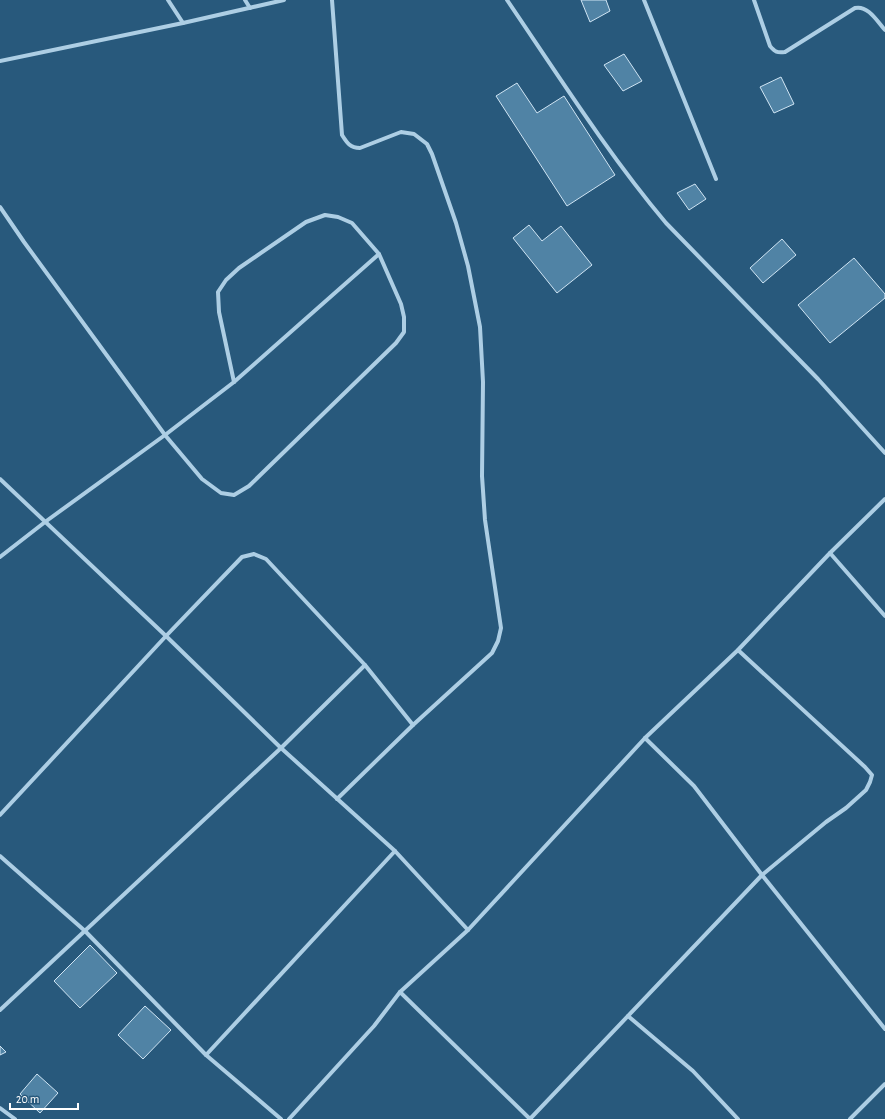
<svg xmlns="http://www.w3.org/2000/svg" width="885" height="1119" font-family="'Alegreya Sans',sans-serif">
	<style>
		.building { fill: #5083a5; stroke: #d0e5f4 }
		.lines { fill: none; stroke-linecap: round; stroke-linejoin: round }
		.minor { stroke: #adcee4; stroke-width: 4 }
	</style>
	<rect width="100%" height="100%" fill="#28597c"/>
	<g class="building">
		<path d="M581 0H606L610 11 590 22Z"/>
		<path d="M624 54 642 81 623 91 604 65Z"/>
		<path d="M781 77 794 104 774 113 760 87Z"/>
		<path d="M517 83 537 113 564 96 615 175 567 206 496 96Z"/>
		<path d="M695 184 706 199 689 210 677 193Z"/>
		<path d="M529 225 542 241 561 226 592 265 557 293 513 238Z"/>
		<path d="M782 239 796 255 763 283 750 268Z"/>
		<path d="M854 258 885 294V298L830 343 798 305Z"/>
		<path d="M90 945 117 973 80 1008 54 981Z"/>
		<path d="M145 1006 171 1030 143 1059 118 1035Z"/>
		<path d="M0 1046 6 1052 0 1055Z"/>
		<path d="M37 1074 58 1093 40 1113 20 1094Z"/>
	</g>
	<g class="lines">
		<g class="minor">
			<path d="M168 0 183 23"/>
			<path d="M245 0 250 8"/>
			<path d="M332 0 342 135C347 143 350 148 360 148L401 132 414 134 427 144 432 154 456 223 468 266 480 327 483 382 482 476 485 520 501 628 498 641 492 653 413 725 365 665"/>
			<path d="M507 0C558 75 608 154 666 223L818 379 885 453"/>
			<path d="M644 0 716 179"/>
			<path d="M754 0 770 46C775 52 777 53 785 52L855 8C868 5 877 21 885 30"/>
			<path d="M0 61 183 23 284 0"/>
			<path d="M0 207 24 242 165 435 202 479 221 493 234 495 249 486 396 343 404 332V317L401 304 379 254 352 223 338 217 325 215 306 222 239 268 226 280 218 292 219 312 234 382"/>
			<path d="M0 479 166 636 281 748 395 851 468 930"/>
			<path d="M830 553 885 616"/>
			<path d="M0 557 45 522 165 435 234 382 379 254"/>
			<path d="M645 738 694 786 762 875 885 1029"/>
			<path d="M337 799 413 725"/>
			<path d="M0 815 166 636 242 557 254 554 266 559 365 665 281 748 0 1010"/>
			<path d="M0 856 85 931 206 1055 281 1119"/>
			<path d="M400 992 530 1119"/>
			<path d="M628 1016 693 1071 738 1119"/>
			<path d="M206 1055 395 851"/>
			<path d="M0 1108 15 1119"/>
			<path d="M289 1119 374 1026 400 992 468 930 645 738 738 650 830 553 885 499"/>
			<path d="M530 1119 762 875 826 822 846 808 866 790 870 782 872 775 865 767 738 650"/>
			<path d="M850 1119 885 1084"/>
		</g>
	</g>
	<path d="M10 1103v6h68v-6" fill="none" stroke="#ffffff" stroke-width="2"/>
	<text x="16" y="1103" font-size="12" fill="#ffffff" stroke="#28597c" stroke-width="3" paint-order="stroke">20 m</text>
</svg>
